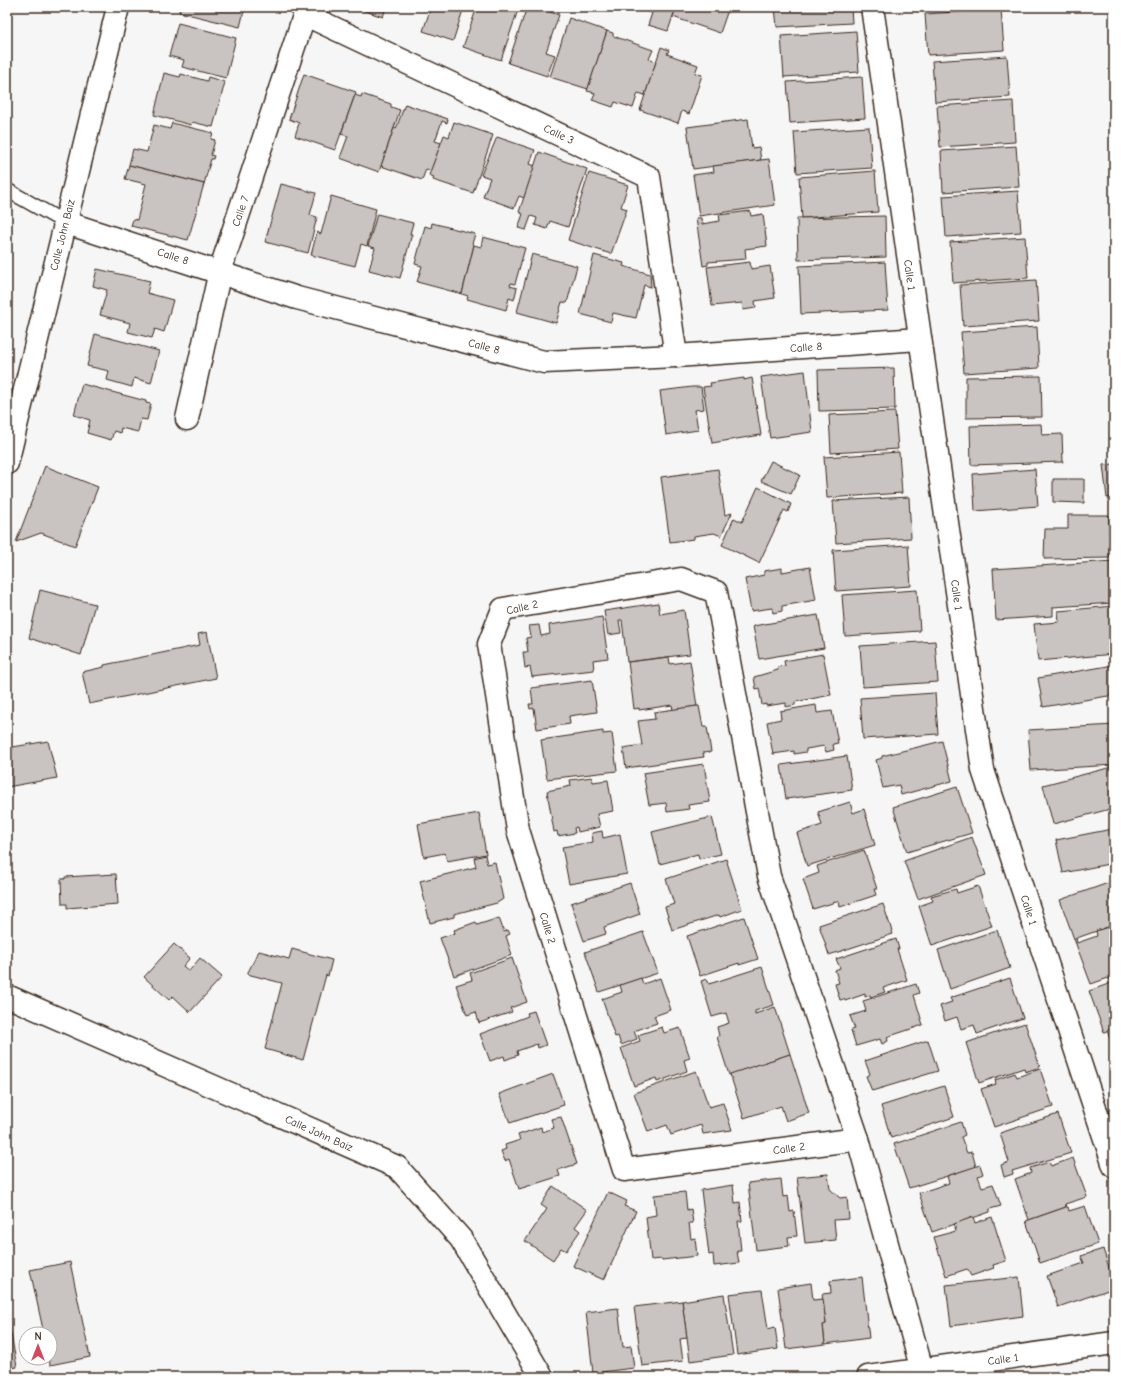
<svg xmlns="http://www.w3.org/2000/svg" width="1121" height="1384" font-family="'Comic Neue',sans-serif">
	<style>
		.building { fill: #c9c3c1; stroke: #3b2a1e }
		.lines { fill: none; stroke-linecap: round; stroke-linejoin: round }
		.service-casing { stroke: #3b2a1e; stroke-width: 16 }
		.minor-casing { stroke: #3b2a1e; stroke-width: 25 }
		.tertiary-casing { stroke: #3b2a1e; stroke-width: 25 }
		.service { stroke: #fff; stroke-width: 13 }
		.minor { stroke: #fff; stroke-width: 22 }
		.tertiary { stroke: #fff; stroke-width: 22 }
		.labels { text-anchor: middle; stroke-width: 3; stroke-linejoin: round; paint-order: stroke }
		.street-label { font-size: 11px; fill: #3b2a1e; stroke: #fff }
	</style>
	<rect width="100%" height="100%" fill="#f7f6f6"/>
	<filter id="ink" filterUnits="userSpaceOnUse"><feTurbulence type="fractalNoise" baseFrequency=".025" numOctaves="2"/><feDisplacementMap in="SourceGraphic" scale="8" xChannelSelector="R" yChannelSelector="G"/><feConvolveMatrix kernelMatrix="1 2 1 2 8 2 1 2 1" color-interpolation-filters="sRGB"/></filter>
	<g filter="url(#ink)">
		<g class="building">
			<path d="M180 7H245L240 27 179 12Z"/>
			<path d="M353 7H386L383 17Z"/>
			<path d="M431 7H464L453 41 423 31Z"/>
			<path d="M477 7H519L501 60 463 47Z"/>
			<path d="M527 7H535L559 15 546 52 555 55 547 76 508 63Z"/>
			<path d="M635 7H676L668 31 648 25 652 13Z"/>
			<path d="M676 7H729L720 33 673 17Z"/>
			<path d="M775 7H851L852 23 777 27Z"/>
			<path d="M1001 9 1004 50 928 55 925 14Z"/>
			<path d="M569 18 607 31 588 89 550 77Z"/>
			<path d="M178 23 236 38 226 78 182 67 184 60 169 56Z"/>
			<path d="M607 31 613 33V36L653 50 649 59 656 62 645 95 638 93 633 108 615 102 613 107 592 100 595 93 587 91Z"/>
			<path d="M856 31 859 72 784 77 781 36Z"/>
			<path d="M661 47 669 50 667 54 698 65 695 73 702 75 689 114 682 111 678 123 640 110Z"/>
			<path d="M1007 56 1010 97 935 102 932 61Z"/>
			<path d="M164 73 180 77 181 74 207 81 208 77 225 82 213 127 192 122 191 125 154 115Z"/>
			<path d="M304 74 356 92 335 150 295 136 299 123 289 119Z"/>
			<path d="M862 77 865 118 790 123 787 82Z"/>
			<path d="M362 94 391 104V107L400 110 379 172 340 158 348 136 341 134 355 95 361 97Z"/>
			<path d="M1013 101 1015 142 940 147 937 106Z"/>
			<path d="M405 104 448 119 447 123 442 121 435 141 441 143 431 171 426 169 422 180 381 166 394 128 396 129Z"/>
			<path d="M748 119 752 148 759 147 761 160 693 169 687 127Z"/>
			<path d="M454 122 493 135 473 193 433 180 434 177 429 175 444 135 449 137Z"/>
			<path d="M172 123 213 133 211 139 215 140 211 155 214 156 213 159H211L204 184 129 165 133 149 147 152 154 125 170 129Z"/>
			<path d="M869 127 872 168 797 173 794 132Z"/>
			<path d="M497 137 535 150 530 164 535 166 524 198 519 196 514 208 483 197 490 178 481 175Z"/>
			<path d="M1016 146 1019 187 943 192 941 151Z"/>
			<path d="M539 152 587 169 568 227 550 221 547 229 535 225 537 218 531 216 526 230 518 228 523 214 519 212Z"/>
			<path d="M769 159 775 205 699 216 693 175 714 172 713 166Z"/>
			<path d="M129 165 204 184 188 240 131 226 133 219 137 220 146 184 125 179Z"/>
			<path d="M875 171 878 212 802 218 799 177Z"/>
			<path d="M589 173 628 185 621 207 627 209 611 254 568 240Z"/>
			<path d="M281 184 316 193 310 215 317 217 308 253 265 242Z"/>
			<path d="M1018 191 1021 232 946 237 943 196Z"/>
			<path d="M331 196 376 209 367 246 361 244 355 266 311 255 317 232 321 234Z"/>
			<path d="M750 211 751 216 763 214 767 246 745 249 746 259 708 262V265L703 266 696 218H701L702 224 720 221 719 215Z"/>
			<path d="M377 214 413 223 410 234H412L400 278 369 270 375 248 368 246Z"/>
			<path d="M885 216 886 257 798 260 797 218Z"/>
			<path d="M432 223 475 234 472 244 474 245 462 294 417 282 422 266 415 264 425 226 431 228Z"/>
			<path d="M483 237 525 248 515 284 511 283 510 286 517 288 514 300 509 298 506 310 467 299 468 296 462 294 474 245 481 247Z"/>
			<path d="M1025 237 1028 278 953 283 950 242Z"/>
			<path d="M532 254 577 266 567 303 562 302 556 323 517 312Z"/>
			<path d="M594 255 624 263 623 266 650 274 651 287 644 285 636 318 613 313 611 322 580 314Z"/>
			<path d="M750 262 751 269 770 266 775 298 755 301 756 308 743 310 742 303 712 306 707 267Z"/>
			<path d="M885 262 888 310 801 314 799 266Z"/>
			<path d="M97 269 150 281 147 293 173 300 164 332 155 329 152 338 128 332 130 323 100 315 107 290 93 286Z"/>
			<path d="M1036 280 1039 321 963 326 960 285Z"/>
			<path d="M1037 327 1039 368 964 373 961 332Z"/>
			<path d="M95 334 159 351 151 383 134 378 132 387 107 380 109 371 87 366Z"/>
			<path d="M894 368 895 409 819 411 818 370Z"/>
			<path d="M805 371 812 432 770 438 761 377Z"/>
			<path d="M1041 376 1042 417 966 418V377Z"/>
			<path d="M744 378V380L752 378 761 435 712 443 703 387 711 386 710 383Z"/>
			<path d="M82 384 146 401V403L151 404 147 420 141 419 138 432 121 428 120 433 114 431 111 440 87 433 90 420 74 415Z"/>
			<path d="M692 387H701L704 409 695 410 698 430 666 435 660 391Z"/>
			<path d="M895 412 898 449 831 453 829 415Z"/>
			<path d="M1041 424 1042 435 1062 434 1063 462 971 465 970 426Z"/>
			<path d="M899 452 902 493 827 498 824 457Z"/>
			<path d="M771 461 800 475 791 494 761 481Z"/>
			<path d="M1114 464V497L1107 498 1103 465Z"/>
			<path d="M45 466 98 487 75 546 41 533 16 542Z"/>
			<path d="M718 469 725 515 732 513 721 536 714 533 694 536V539L670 542 661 477Z"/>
			<path d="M1035 469 1038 506 975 511 973 474Z"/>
			<path d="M1053 479H1084V503L1053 502Z"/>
			<path d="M758 487 791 504 788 512 784 510 759 563 722 545 734 518 742 522Z"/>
			<path d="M909 497 911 538 836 543 833 501Z"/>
			<path d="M1068 515H1109L1110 558 1044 559 1045 529H1068Z"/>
			<path d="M908 545 911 586 836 591 833 550Z"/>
			<path d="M1114 561V603L1053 607V616L996 620 993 569Z"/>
			<path d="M810 567 816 600 782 606V611L773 613 772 608 751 611 745 579 764 575V571L782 568V572Z"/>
			<path d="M40 590 95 604 81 655 29 638Z"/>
			<path d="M917 590 920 631 845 636 842 595Z"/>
			<path d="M658 603 660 614 684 610 690 654 627 662 622 620H619L621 633 608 635 604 611Z"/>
			<path d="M1114 606V654L1038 661 1034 624 1059 622 1058 611Z"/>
			<path d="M818 615 824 648 759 659 753 626Z"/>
			<path d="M602 617 608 658 593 660 594 670 532 677 530 667 525 668 523 652H528L526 638 531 637 529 626 539 625 541 636 550 634 549 625Z"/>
			<path d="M207 632 216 678 89 704 82 672 104 667V665L200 645 198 634Z"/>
			<path d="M935 641 938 682 863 687 860 646Z"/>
			<path d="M823 654 831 695 795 702V705L786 707V703L766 706V704L762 705 759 688 756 689 754 677 778 670 777 667 785 666 784 661Z"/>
			<path d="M669 657 670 664 690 661 697 706 673 710 672 705 639 710V708L634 709 628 662Z"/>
			<path d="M1114 665V695L1043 707 1038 678Z"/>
			<path d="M592 680 597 712 569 716 570 724 537 729 534 708 530 709 529 704H533L531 688Z"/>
			<path d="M935 693 938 734 863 739 860 698Z"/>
			<path d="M816 705 817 713 832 711 838 743 833 744 834 750 826 752 824 746 806 749V752L794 754V751L773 754 767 722 781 719 780 711Z"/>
			<path d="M697 706H699L703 727H707L711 752 703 753 704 757 626 768 623 748 642 745 638 721 655 719 654 712Z"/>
			<path d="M1114 725V765L1031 770 1028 730Z"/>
			<path d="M603 731V734L612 733 617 771 547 779 541 740Z"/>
			<path d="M48 741 57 778 7 787V748Z"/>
			<path d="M942 741 952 781 901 795 899 785 883 788 876 760 882 758V756Z"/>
			<path d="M847 756 852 790 786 799 781 765Z"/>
			<path d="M704 764 710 802 688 805 689 809 667 812 666 803 649 805 643 773Z"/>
			<path d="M1112 767 1114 808 1053 824 1043 785Z"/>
			<path d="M592 777 593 782 608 780 613 811 597 814 600 827 578 832 577 827 574 828 575 833 558 836 557 831 554 832 547 791 571 786 570 780Z"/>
			<path d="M957 787 972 833 907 852 893 807Z"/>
			<path d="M850 802 853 813 864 809 875 845 807 866 797 833 822 825 818 812Z"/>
			<path d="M479 813 486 854 447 861 445 853 424 857 418 824Z"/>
			<path d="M712 817 721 854 699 859 698 854 660 864 652 832Z"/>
			<path d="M1112 829 1114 841V863L1063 873 1056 840Z"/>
			<path d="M602 831 603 838 620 834 627 874 569 884 562 847 593 842 592 833Z"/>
			<path d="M972 837 986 875 918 899 904 861Z"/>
			<path d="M864 850 877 889H874L876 895 840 907 839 901 813 909 803 879 819 873 817 866Z"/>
			<path d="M485 855 487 864 495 862 503 899 497 903 454 914V917L430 923 420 881 476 867 474 858Z"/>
			<path d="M726 859 742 909 720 917 719 915 672 930 665 907 674 904 666 879Z"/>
			<path d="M116 874 118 904 67 908V904H62L61 879H65V877Z"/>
			<path d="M1114 881V925L1074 939 1060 900Z"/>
			<path d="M630 883 640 914 604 927 606 934 584 941 571 903Z"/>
			<path d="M978 886 992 926 932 946 919 906 933 901 931 896 956 889 957 893Z"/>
			<path d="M883 904 893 934 829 955 819 925Z"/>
			<path d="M744 917 758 959 739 965V963L700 976 687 936Z"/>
			<path d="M499 918 504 932 508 930 510 934 506 936 512 955 454 976 440 938 455 933 454 930 476 922 477 925Z"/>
			<path d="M1114 925V976L1091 984 1074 939 1076 938 1077 943 1097 936 1096 931Z"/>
			<path d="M997 930 1010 968 950 989 938 950Z"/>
			<path d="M643 932 658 973 599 992 585 952Z"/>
			<path d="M896 939 899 949H897L907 980 883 988 885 992 871 997 870 995 865 997V994L845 1001 844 999 840 1000 835 984 839 983 835 970 840 968 836 959Z"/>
			<path d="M174 944 190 958 183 966 189 971 200 958 222 977 190 1012 173 996 169 1000 144 977Z"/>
			<path d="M292 949 332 960 328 976 326 975 303 1060 265 1049 282 983 247 974 259 951 289 959Z"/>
			<path d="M512 958 527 1002 510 1008 512 1012 479 1023 476 1012 467 1015 456 985 472 980 470 973Z"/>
			<path d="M762 967 774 1005 755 1011V1014L775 1007 790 1054 729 1075 717 1037 719 1036 717 1027 729 1023 726 1013 712 1017 701 981 707 979 709 984Z"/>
			<path d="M1114 976V1028L1104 1032 1089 991 1111 983 1109 978Z"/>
			<path d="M641 978 643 984 660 978 671 1010 654 1016 657 1023 634 1031 637 1039 621 1045 618 1036 615 1037 602 999 622 992 620 985Z"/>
			<path d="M1010 978 1023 1018 977 1034 974 1025 961 1029 957 1017 945 1021 940 1006 952 1002 950 998Z"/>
			<path d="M916 984 919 993 914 995 923 1025 887 1037 888 1041 882 1044 880 1039 856 1046 851 1030 855 1029 850 1016 866 1011 863 1001Z"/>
			<path d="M534 1011 546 1045 538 1048 537 1044 517 1051 518 1055 505 1060 504 1056 490 1061 480 1034 528 1016 527 1013Z"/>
			<path d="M1025 1023 1040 1067 1025 1072 1024 1068 979 1083 966 1043Z"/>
			<path d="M662 1027 664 1033 680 1028 690 1058 684 1060 687 1071 657 1082 656 1078 634 1086 621 1048 640 1041 638 1035Z"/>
			<path d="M1114 1028V1051L1107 1030Z"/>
			<path d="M928 1040 938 1071 872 1091 866 1076 870 1074 865 1061Z"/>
			<path d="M790 1054 809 1113 786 1121 781 1106 744 1118 730 1074Z"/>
			<path d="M1040 1069 1053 1107 994 1127 981 1089 996 1084 995 1080 1015 1073 1017 1077Z"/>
			<path d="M696 1071 709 1107 723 1103 732 1130 703 1134 701 1125 671 1135 667 1125 648 1132 634 1093Z"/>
			<path d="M553 1074 564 1105 510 1123 499 1094Z"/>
			<path d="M944 1086 954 1117 891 1138 881 1106Z"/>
			<path d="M1058 1114 1071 1153 1012 1171 1013 1174 1004 1177 1001 1165 1009 1162 1000 1133Z"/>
			<path d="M561 1117 577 1164 558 1170 560 1176 519 1189 509 1159 505 1161 501 1151 506 1149 505 1145 520 1140 518 1135 541 1127 542 1132 554 1128 551 1119Z"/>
			<path d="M961 1122 965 1135 961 1137 967 1153 972 1152 976 1167 909 1188 894 1144Z"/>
			<path d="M1073 1158 1087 1197 1065 1204 1066 1207 1029 1220 1015 1179 1031 1173 1030 1168 1049 1162 1051 1166Z"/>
			<path d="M980 1165 983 1174 978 1176 982 1187 993 1184 1001 1206 990 1209V1212L932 1232 919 1193 949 1183 947 1176Z"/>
			<path d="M828 1174 830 1189 840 1198 847 1197 849 1219 834 1220 836 1240 805 1243 797 1177Z"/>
			<path d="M781 1179 783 1197 788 1196 790 1212 794 1211 797 1236 788 1237 789 1246 756 1250 748 1183Z"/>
			<path d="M733 1185 735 1203 740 1202 742 1221H738L741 1251H737L739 1263 714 1266 713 1254 709 1255 701 1190Z"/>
			<path d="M553 1186 587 1210 575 1227 580 1231 566 1251 561 1248 553 1260 525 1241 547 1209 541 1205Z"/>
			<path d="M608 1192 627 1201 624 1206 636 1211 604 1280 573 1266Z"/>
			<path d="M685 1192 687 1210 691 1209 693 1223H689L691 1239 695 1238 697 1256 662 1260V1259L651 1260 646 1217 656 1215 654 1195Z"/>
			<path d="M1085 1206 1098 1244 1040 1263 1026 1221 1066 1207H1068L1069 1211Z"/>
			<path d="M973 1217 975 1223 992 1217 1006 1261 993 1265 994 1268 971 1276 967 1269 946 1276 934 1237 956 1231 954 1224Z"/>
			<path d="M1103 1249 1114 1283V1288L1058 1307 1047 1276 1084 1263 1081 1256Z"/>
			<path d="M70 1262 90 1357 50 1365 49 1358H50V1334H44L30 1270Z"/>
			<path d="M862 1277 869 1338 825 1344 823 1325 826 1324 822 1294 831 1293 830 1281Z"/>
			<path d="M1019 1277 1023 1316 951 1326 946 1285Z"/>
			<path d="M811 1283 813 1300 823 1299 826 1324 823 1325 825 1344 786 1349 778 1288Z"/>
			<path d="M762 1290 768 1329 775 1327 778 1349 737 1355 729 1294Z"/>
			<path d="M724 1294 733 1355 690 1361 682 1301Z"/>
			<path d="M682 1301 687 1338 680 1339 683 1361 642 1366 634 1307Z"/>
			<path d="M618 1308 623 1347 631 1346 634 1368 593 1373 586 1312Z"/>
			<path d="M7 1311 17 1367 7 1369Z"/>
			<path d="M1114 1374V1377H1089Z"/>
		</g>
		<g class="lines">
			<g class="service-casing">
				<path id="service" d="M7 190 64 222"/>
			</g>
			<g class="minor-casing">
				<g id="minor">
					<path d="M872 7 983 770 1114 1166"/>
					<path d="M306 15 649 177 676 356"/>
					<path d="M64 222 297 298 544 362 676 356 919 339"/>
					<path d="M187 419 220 271 307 7"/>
					<path d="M681 579 716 592 769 876 858 1139 624 1170 518 830 489 644 503 609Z"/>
					<path d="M858 1139 922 1370"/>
					<path d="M868 1377 1114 1343"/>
				</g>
			</g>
			<g class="tertiary-casing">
				<g id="tertiary">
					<path d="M7 463 118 7"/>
					<path d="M7 996 397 1167 461 1239 542 1377"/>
				</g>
			</g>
			<use href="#service" class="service"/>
			<use href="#minor" class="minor"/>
			<use href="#tertiary" class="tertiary"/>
		</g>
	</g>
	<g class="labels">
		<g class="street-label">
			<text transform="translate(559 134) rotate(25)" y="4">Calle 3</text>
			<text transform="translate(240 211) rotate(-71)" y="4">Calle 7</text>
			<text transform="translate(62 235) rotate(-76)" y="4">Calle John Baiz</text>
			<text transform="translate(173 256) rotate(18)" y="4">Calle 8</text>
			<text transform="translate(910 275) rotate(82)" y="4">Calle 1</text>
			<text transform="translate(484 346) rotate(15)" y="4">Calle 8</text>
			<text transform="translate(806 347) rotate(-4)" y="4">Calle 8</text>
			<text transform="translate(957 595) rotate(82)" y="4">Calle 1</text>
			<text transform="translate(522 607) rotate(-13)" y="4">Calle 2</text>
			<text transform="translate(1029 910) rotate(72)" y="4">Calle 1</text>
			<text transform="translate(548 928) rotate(73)" y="4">Calle 2</text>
			<text transform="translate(319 1133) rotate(24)" y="4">Calle John Baiz</text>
			<text transform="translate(789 1148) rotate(-8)" y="4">Calle 2</text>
			<text transform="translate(1003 1359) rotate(-8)" y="4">Calle 1</text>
		</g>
	</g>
	<rect width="1121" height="1384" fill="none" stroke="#fff" stroke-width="24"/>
	<rect x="12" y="12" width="1097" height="1360" fill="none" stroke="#3b2a1e" stroke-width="1.5" filter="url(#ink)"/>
	<g transform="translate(38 1346)"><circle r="19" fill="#ffffff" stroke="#b1aaa5"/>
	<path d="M0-3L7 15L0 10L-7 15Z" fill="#d1495b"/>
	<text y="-6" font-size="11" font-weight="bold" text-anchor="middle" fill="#3b2a1e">N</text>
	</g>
</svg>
